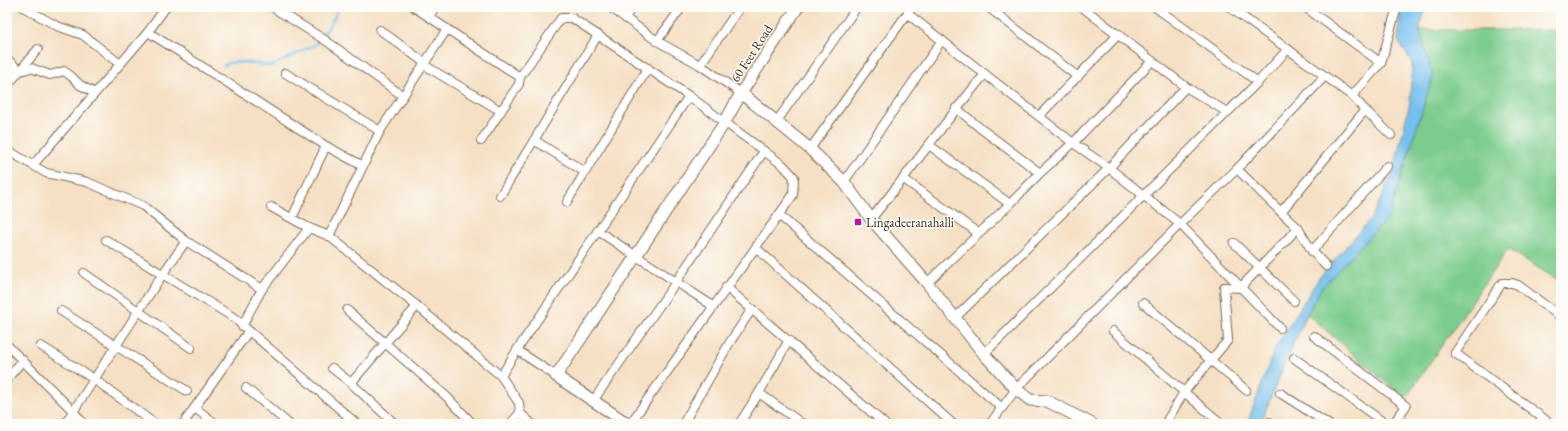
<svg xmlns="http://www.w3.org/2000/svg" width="1568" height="431" font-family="'EB Garamond',serif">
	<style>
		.green { fill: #7ccc8d; stroke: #5c7b56 }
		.water { fill: #74c0ee; stroke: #587586 }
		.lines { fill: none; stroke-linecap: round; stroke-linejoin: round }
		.stream { stroke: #74c0ee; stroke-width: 2.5 }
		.street-casing { stroke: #7c6a58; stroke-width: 10 }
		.secondary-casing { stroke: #7c6a58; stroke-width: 13 }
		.street { stroke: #fff; stroke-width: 8 }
		.secondary { stroke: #fff; stroke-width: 11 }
		.poi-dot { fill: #b5179e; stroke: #fdfcf7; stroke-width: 1.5 }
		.labels { text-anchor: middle; stroke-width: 3; stroke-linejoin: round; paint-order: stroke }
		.street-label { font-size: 13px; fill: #3b2a1e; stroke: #fdfcf7 }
		.poi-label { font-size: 13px; fill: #3b2a1e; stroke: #fdfcf7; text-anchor: start }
	</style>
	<rect width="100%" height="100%" fill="#fdfcf7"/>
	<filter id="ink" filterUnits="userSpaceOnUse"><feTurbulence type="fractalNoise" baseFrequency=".025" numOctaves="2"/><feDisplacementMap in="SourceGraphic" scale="8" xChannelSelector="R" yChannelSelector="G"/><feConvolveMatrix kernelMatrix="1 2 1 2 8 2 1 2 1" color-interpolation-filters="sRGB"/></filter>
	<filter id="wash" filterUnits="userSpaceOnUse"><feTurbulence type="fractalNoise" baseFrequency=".012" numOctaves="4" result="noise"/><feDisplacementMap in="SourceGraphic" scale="16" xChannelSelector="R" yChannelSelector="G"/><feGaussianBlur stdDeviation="0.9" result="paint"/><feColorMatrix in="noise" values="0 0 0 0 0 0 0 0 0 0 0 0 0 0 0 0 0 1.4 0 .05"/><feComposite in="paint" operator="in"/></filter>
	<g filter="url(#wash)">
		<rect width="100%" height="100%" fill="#f5e0c4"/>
		<path class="green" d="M1419 30H1561V282L1508 249 1405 399 1307 314 1322 287 1389 216 1433 76Z"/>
		<path class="water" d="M1401 7H1426L1419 30 1433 76 1389 216 1322 287 1307 314 1288 356 1260 424H1247L1275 348 1319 278 1372 217 1393 173 1410 102 1412 62 1398 41Z"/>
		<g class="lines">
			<path class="stream" d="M224 66 228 63 243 62 272 66 316 44 328 28 340 7"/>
		</g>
	</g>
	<g filter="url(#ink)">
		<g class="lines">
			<g class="street-casing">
				<g id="street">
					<path d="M23 7 57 26 83 35 120 64"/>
					<path d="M272 7 325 40 403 96"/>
					<path d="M610 7 657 41 700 65 741 93"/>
					<path d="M988 7 1078 77"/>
					<path d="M1082 7 1186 87 1227 112"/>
					<path d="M1155 7 1258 82"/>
					<path d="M1229 7 1325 76 1352 96 1365 110 1281 212 1237 169"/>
					<path d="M1305 7 1381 63"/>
					<path d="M908 14 1073 143 1109 168 1180 224 1280 328"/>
					<path d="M429 17 435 7"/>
					<path d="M625 18 632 7"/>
					<path d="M447 29 520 77"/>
					<path d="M380 30 425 63"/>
					<path d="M148 32 326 146 363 166"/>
					<path d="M657 41 682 7"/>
					<path d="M7 59 20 71 31 68 50 75 64 71 71 76 80 85 95 93"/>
					<path d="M424 65 501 111"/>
					<path d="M700 65 740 7"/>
					<path d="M285 73 380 131"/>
					<path d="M7 86 38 49"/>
					<path d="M1352 96 1381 63 1397 7"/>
					<path d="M956 108 980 128 1040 173"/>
					<path d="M1365 110 1391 135"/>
					<path d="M1039 116 1119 34"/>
					<path d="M777 121 857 7"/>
					<path d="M534 140 585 172"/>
					<path d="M481 141 519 84 520 77 561 18H572L689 96 783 165 794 177 793 195 630 424"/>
					<path d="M929 145 1010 204"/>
					<path d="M810 149 912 7"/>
					<path d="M7 150 46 173 87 182 143 206 186 241 262 289"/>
					<path d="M33 165 148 32 166 7"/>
					<path d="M904 179 978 233"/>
					<path d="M844 182 942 40"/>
					<path d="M500 196 598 35"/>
					<path d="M567 202 648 68"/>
					<path d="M271 207 309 228 329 236 380 131 447 29 414 7"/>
					<path d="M1281 212 1298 228 1312 251 1326 266"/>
					<path d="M779 215 1002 408"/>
					<path d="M292 218 326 146"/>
					<path d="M871 219C910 172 945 121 985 74"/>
					<path d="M598 231 713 306"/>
					<path d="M329 236 417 306 501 376 519 403 520 413"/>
					<path d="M106 240 233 317 357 424"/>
					<path d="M1234 243 1294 301"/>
					<path d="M756 248 953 424"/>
					<path d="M1312 251 1387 166"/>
					<path d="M84 273 191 348"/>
					<path d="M927 283 1010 204 1040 173 1073 143 1152 61"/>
					<path d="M726 287 885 424"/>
					<path d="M1143 303 1246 390"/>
					<path d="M347 310 446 396 473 424"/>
					<path d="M61 311 187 391"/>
					<path d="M955 318 1109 168 1186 87"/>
					<path d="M242 326 262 289 309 228"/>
					<path d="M1113 331 1184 392 1165 424"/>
					<path d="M1314 336 1406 406 1393 424"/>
					<path d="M7 345 73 411 84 424"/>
					<path d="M41 346 94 379 155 424"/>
					<path d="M984 354 1258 82 1288 49"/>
					<path d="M1294 358 1386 424"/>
					<path d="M332 368 351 383 395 424"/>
					<path d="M501 376 517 350"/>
					<path d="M556 376 517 350 689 96"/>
					<path d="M7 379 23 360"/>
					<path d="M351 383 417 306"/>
					<path d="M246 388 289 424"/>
					<path d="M759 393 803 424"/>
					<path d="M1280 393 1328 424"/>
					<path d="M593 401 676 282 764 151"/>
					<path d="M195 408 216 424"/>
					<path d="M1269 422 1273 424"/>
					<path d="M65 424 162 275 186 241"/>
					<path d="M183 424 248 332"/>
					<path d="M510 424 520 413 532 424"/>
					<path d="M683 424 730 342 752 309"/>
					<path d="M739 424 759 393 789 340"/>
					<path d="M990 424 1016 389 1180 224 1237 169 1325 76"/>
					<path d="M1222 424 1184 392 1228 340 1224 287 1240 288 1298 228"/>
					<path d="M1551 424 1455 353 1502 283H1512L1518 285 1561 317"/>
				</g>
			</g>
			<g class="secondary-casing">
				<g id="secondary">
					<path d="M741 93 810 149 844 182 871 219 927 283 984 354 1016 389 1030 400 1047 401 1092 424"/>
					<path d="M628 424 556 376 725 122 741 93 798 7"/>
				</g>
			</g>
			<use href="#street" class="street"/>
			<use href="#secondary" class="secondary"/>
		</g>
	</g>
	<rect class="poi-dot" x="854" y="218" width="8" height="8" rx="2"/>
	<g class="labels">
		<g class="street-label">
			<text transform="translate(751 53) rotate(-57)" y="5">60 Feet Road</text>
		</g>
		<g class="poi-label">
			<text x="866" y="227">Lingadeeranahalli</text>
		</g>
	</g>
	<rect width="1568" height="431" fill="none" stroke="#fdfcf7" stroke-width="24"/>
</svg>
